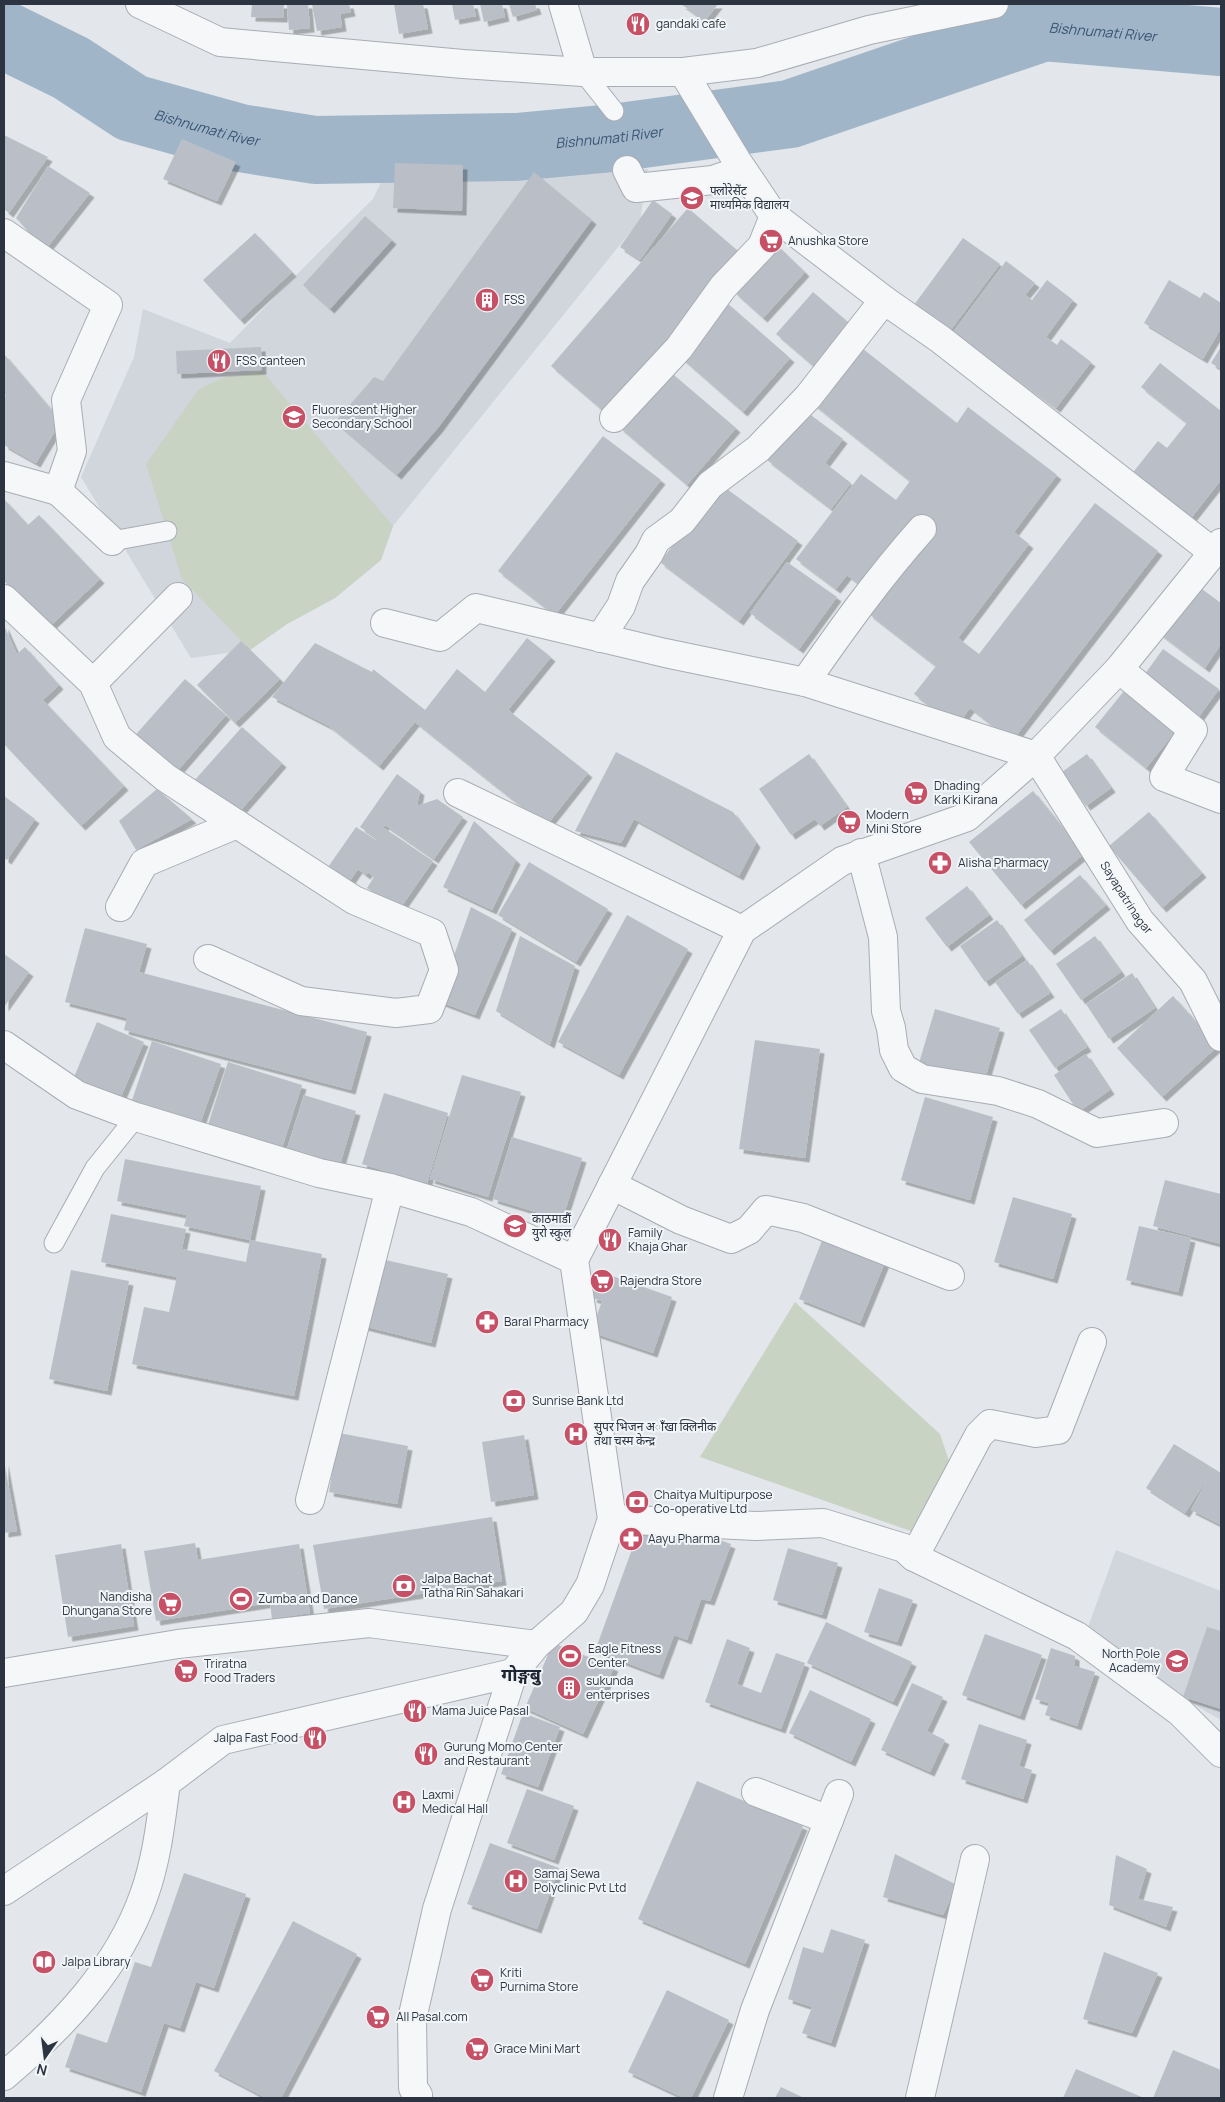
<svg xmlns="http://www.w3.org/2000/svg" width="1225" height="2102" font-family="Manrope,'Noto Sans Devanagari',sans-serif">
	<style>
		.built { fill: #d1d5dc }
		.green { fill: #c9d3c4 }
		.lines { fill: none; stroke-linecap: round; stroke-linejoin: round }
		.river { stroke: #a0b5c8; stroke-width: 68 }
		.building { fill: #babfc7; filter: url(#shadow) }
		.service-casing { stroke: #a8adb4; stroke-width: 21 }
		.minor-casing { stroke: #a8adb4; stroke-width: 30 }
		.service { stroke: #f5f7f9; stroke-width: 19 }
		.minor { stroke: #f5f7f9; stroke-width: 28 }
		.labels { text-anchor: middle; stroke-width: 4; stroke-linejoin: round; paint-order: stroke }
		.poi-label { font-size: 12px; fill: #2c3441; stroke: #f2f5f7; text-anchor: start }
		.street-label { font-size: 12px; fill: #2c3441; stroke: #f2f5f7 }
		.water-label { font-size: 14px; font-style: italic; fill: #385473; stroke: #f2f5f7 }
		.district-label { font-size: 18px; font-weight: bold; fill: #1e2532; stroke: #f2f5f7 }
	</style>
	<defs>
		<filter id="shadow"><feDropShadow dx="4.5" dy="4.5" stdDeviation="0" flood-color="#0004"/></filter>
	</defs>
	<rect width="100%" height="100%" fill="#e3e6ea"/>
	<g class="built">
		<path d="M393 157 648 169 640 220 393 526 381 560 335 598 287 624 250 650 191 658 81 477 134 357 143 309 230 343 320 251 373 199Z"/>
		<path d="M1116 1550 1221 1591V1720L1177 1695 1088 1627Z"/>
	</g>
	<g class="green">
		<path d="M263 372 393 526 381 560 335 598 287 624 250 650 182 579 146 464 199 389 224 377Z"/>
		<path d="M795 1302 940 1434 953 1473 922 1535 700 1457Z"/>
	</g>
	<g class="lines">
		<path class="river" id="s1" d="M4 35 71 68 132 108 240 138 315 150 516 147 613 138 790 114 1044 27 1221 42"/>
	</g>
	<g class="building">
		<path d="M252 4H284L283 18 251 17Z"/>
		<path d="M287 4H308L310 28 289 30Z"/>
		<path d="M312 4H349L351 12 340 14 342 27 317 31Z"/>
		<path d="M394 4H423L428 29 399 34Z"/>
		<path d="M452 4H473L476 16 455 20Z"/>
		<path d="M480 4H502L505 17 484 22Z"/>
		<path d="M509 4H535L537 10 513 17Z"/>
		<path d="M681 4H718L705 21Z"/>
		<path d="M4 135 48 157 9 213 4 209Z"/>
		<path d="M182 139 236 162 217 201 163 179Z"/>
		<path d="M395 163 463 165 462 211 393 208Z"/>
		<path d="M48 166 90 193 45 250 16 218Z"/>
		<path d="M534 172 592 220 438 428 397 475 335 422 374 377 383 381Z"/>
		<path d="M653 200 672 214 640 260 620 247Z"/>
		<path d="M688 208 745 257 608 415 551 366Z"/>
		<path d="M365 216 392 240 330 309 303 285Z"/>
		<path d="M255 233 292 272 240 320 203 280Z"/>
		<path d="M963 238 1000 264 950 331 914 305Z"/>
		<path d="M777 245 805 272 763 318 734 292Z"/>
		<path d="M1006 261 1035 283 1025 295 1032 300 1047 280 1073 300 1046 337 1057 345 1061 339 1091 362 1056 408 953 332Z"/>
		<path d="M1169 280 1200 298 1204 292 1221 303V328L1203 359 1144 323Z"/>
		<path d="M813 292 855 328 818 370 776 334Z"/>
		<path d="M726 302 790 358 743 412 679 356Z"/>
		<path d="M858 345 957 423 968 407 1057 475 1014 532 1029 544 958 638 979 654 1095 503 1158 551 1012 741 970 708 956 727 914 694 936 666 869 614 864 588 847 575 836 589 796 559 861 474 896 500 910 481 812 403Z"/>
		<path d="M261 347 262 370 177 374 176 351Z"/>
		<path d="M1221 347V369L1211 363Z"/>
		<path d="M4 354 61 421 36 463 4 445V399L6 395 4 394Z"/>
		<path d="M1160 363 1221 411V480L1188 522 1130 476 1158 441 1167 448 1187 423 1141 387Z"/>
		<path d="M668 370 736 428 687 485 619 427Z"/>
		<path d="M804 410 843 439 825 463 851 483 831 509 767 460Z"/>
		<path d="M603 436 661 480 555 615 498 571Z"/>
		<path d="M720 484 798 541 739 621 660 562Z"/>
		<path d="M4 499 28 525 39 515 100 579 48 628 4 581Z"/>
		<path d="M787 562 837 597 799 649 750 613Z"/>
		<path d="M1195 584 1221 603V644L1205 668 1155 630Z"/>
		<path d="M4 625 17 654 25 647 59 685 43 700 124 786 81 826 4 744Z"/>
		<path d="M527 638 551 657 508 710 588 773 546 826 415 722 379 766 329 726 272 697 315 643 372 672 373 669 425 710 457 669 485 692Z"/>
		<path d="M241 641 280 679 235 723 197 685Z"/>
		<path d="M1163 649 1219 689 1198 718 1142 678Z"/>
		<path d="M185 679 226 715 173 776 131 740Z"/>
		<path d="M1124 691 1175 732 1146 768 1095 727Z"/>
		<path d="M242 727 282 763 234 818 193 782Z"/>
		<path d="M616 752 733 812 756 843 739 876 634 819 621 843 575 831Z"/>
		<path d="M809 754 847 807 820 826 815 819 791 835 759 789Z"/>
		<path d="M1087 754 1111 788 1086 806 1062 772Z"/>
		<path d="M397 774 420 791 417 806 437 799 463 817 434 859 385 825 376 838 360 827Z"/>
		<path d="M157 789 192 819 136 850 119 821Z"/>
		<path d="M1033 791 1084 854 1021 905 969 842Z"/>
		<path d="M4 796 35 819 7 860 4 858Z"/>
		<path d="M1149 812 1202 873 1162 908 1109 846Z"/>
		<path d="M474 821 516 860 492 910 443 887Z"/>
		<path d="M356 827 376 840 384 828 433 861 399 910 367 888 374 877 368 872 366 875 358 869 347 885 326 870Z"/>
		<path d="M529 862 608 909 576 962 498 915Z"/>
		<path d="M1080 875 1106 905 1050 951 1024 920Z"/>
		<path d="M967 886 989 915 947 947 925 918Z"/>
		<path d="M471 907 512 929 475 1015 438 1001Z"/>
		<path d="M627 915 688 949 619 1075 558 1042Z"/>
		<path d="M997 920 1022 956 985 982 960 946Z"/>
		<path d="M85 928 147 944 139 972 367 1032 351 1090 124 1030 127 1018 65 1002Z"/>
		<path d="M520 936 575 966 550 1044 496 1011Z"/>
		<path d="M1095 936 1121 972 1081 1000 1056 964Z"/>
		<path d="M4 954 29 972 4 1007Z"/>
		<path d="M1027 960 1050 993 1018 1014 995 982Z"/>
		<path d="M1132 973 1155 1008 1109 1039 1086 1004Z"/>
		<path d="M1173 996 1218 1046 1162 1097 1117 1048Z"/>
		<path d="M935 1009 1000 1028 984 1082 919 1063Z"/>
		<path d="M1061 1009 1087 1047 1055 1068 1029 1030Z"/>
		<path d="M97 1022 144 1042 121 1097 74 1077Z"/>
		<path d="M755 1040 820 1049 805 1158 739 1149Z"/>
		<path d="M152 1041 221 1064 197 1133 129 1109Z"/>
		<path d="M1086 1054 1110 1090 1078 1112 1054 1075Z"/>
		<path d="M228 1062 302 1085 280 1154 206 1131Z"/>
		<path d="M462 1075 521 1092 488 1197 430 1179Z"/>
		<path d="M384 1093 448 1113 427 1184 362 1164Z"/>
		<path d="M304 1095 356 1111 339 1168 286 1152Z"/>
		<path d="M925 1097 993 1117 970 1200 901 1180Z"/>
		<path d="M512 1137 582 1158 562 1220 493 1199Z"/>
		<path d="M125 1159 261 1186 250 1240 322 1254 294 1396 132 1364 144 1307 169 1312 177 1277 101 1262 111 1214 186 1229 182 1249 246 1262 250 1240 184 1226 187 1215 117 1201Z"/>
		<path d="M1165 1180 1221 1194V1244L1153 1226Z"/>
		<path d="M1013 1197 1072 1214 1053 1279 994 1262Z"/>
		<path d="M1139 1226 1191 1238 1178 1292 1126 1280Z"/>
		<path d="M823 1238 885 1262 860 1323 799 1299Z"/>
		<path d="M381 1259 448 1274 431 1343 363 1326Z"/>
		<path d="M71 1270 129 1281 107 1391 49 1379Z"/>
		<path d="M601 1272 672 1297 653 1353 591 1332 602 1301 592 1298Z"/>
		<path d="M339 1433 408 1446 397 1504 329 1492Z"/>
		<path d="M524 1435 534 1495 491 1502 482 1442Z"/>
		<path d="M1174 1444 1221 1473V1525L1191 1510 1211 1473 1185 1513 1146 1488Z"/>
		<path d="M4 1461 17 1531 4 1533Z"/>
		<path d="M492 1517 502 1581 324 1609 313 1545Z"/>
		<path d="M639 1530 670 1541 674 1531 697 1540 700 1533 731 1544 710 1601 701 1599 687 1640 674 1635 659 1675 595 1651Z"/>
		<path d="M195 1543 198 1560 299 1544 310 1613 272 1619 270 1603 156 1621 144 1551Z"/>
		<path d="M121 1544 134 1626 68 1637 55 1555Z"/>
		<path d="M788 1548 838 1563 822 1615 773 1600Z"/>
		<path d="M879 1588 913 1600 897 1642 864 1632Z"/>
		<path d="M826 1622 912 1662 893 1702 807 1663Z"/>
		<path d="M1207 1627 1221 1631V1709L1183 1697Z"/>
		<path d="M985 1634 1042 1655 1020 1716 962 1695Z"/>
		<path d="M727 1639 750 1648 737 1684 761 1693 776 1653 805 1663 781 1729 705 1702Z"/>
		<path d="M553 1643 614 1667 583 1734 525 1708Z"/>
		<path d="M1051 1648 1075 1656V1666L1095 1672 1077 1726 1045 1715 1049 1703 1035 1699Z"/>
		<path d="M912 1683 943 1697 927 1731 945 1740 930 1772 881 1750Z"/>
		<path d="M810 1690 871 1719 851 1762 789 1733Z"/>
		<path d="M523 1713 560 1727 538 1787 501 1774Z"/>
		<path d="M979 1724 1027 1740 1019 1766 1032 1770 1023 1799 961 1779Z"/>
		<path d="M697 1781 803 1826 745 1964 638 1919Z"/>
		<path d="M527 1789 574 1806 554 1860 507 1843Z"/>
		<path d="M490 1843 559 1868 537 1929 467 1904Z"/>
		<path d="M895 1854 957 1885 943 1915 883 1897Z"/>
		<path d="M1116 1855 1147 1869 1138 1899 1173 1907 1166 1927 1109 1905Z"/>
		<path d="M184 1873 246 1894 214 1988 196 1982 180 2028 164 2023 141 2092 65 2067 77 2033 107 2043 135 1962 151 1967Z"/>
		<path d="M293 1921 357 1954 281 2098H266L214 2071Z"/>
		<path d="M831 1929 865 1940 831 2043 802 2033 812 2007 788 1999 803 1947 823 1953Z"/>
		<path d="M1104 1952 1158 1973 1132 2033 1083 2019Z"/>
		<path d="M667 1990 729 2020 691 2098H684L628 2072Z"/>
		<path d="M1173 2050 1221 2070V2098H1153Z"/>
		<path d="M1076 2069 1144 2098H1063Z"/>
		<path d="M781 2087 804 2098H775Z"/>
	</g>
	<g class="lines">
		<g class="service-casing">
			<g id="service">
				<path d="M583 72 614 111"/>
				<path d="M112 541 167 531"/>
				<path d="M54 1243 95 1168 136 1117"/>
			</g>
		</g>
		<g class="minor-casing">
			<g id="minor">
				<path d="M140 4 220 42 463 64 583 72H683L757 63 869 30 994 4"/>
				<path d="M563 4 583 72"/>
				<path d="M683 72 737 161 774 216 884 300 940 339 1214 553"/>
				<path d="M627 170 636 188 713 180 742 170"/>
				<path d="M4 233 108 305 66 400 72 451 58 491 112 541"/>
				<path d="M614 418 679 348 723 287 762 246 774 216"/>
				<path d="M4 476 58 491"/>
				<path d="M4 599 93 683 117 737 166 778 354 900 432 933 444 970 429 1009 396 1013 301 1001 208 959"/>
				<path id="s2" d="M385 623 440 637 476 608 665 653 805 682 1036 756 1140 921 1193 981 1221 1037"/>
				<path d="M600 638 621 606 630 581 649 554 656 540 682 521 710 485 758 449 808 397 884 300"/>
				<path d="M1119 669 1193 730 1164 777 1221 799"/>
				<path d="M805 682C842 629 879 577 922 529"/>
				<path d="M93 683 178 597"/>
				<path d="M458 793 742 930"/>
				<path d="M861 853 883 937 886 1011 891 1028 894 1050 903 1068 922 1079 998 1091 1038 1104 1097 1133 1164 1123"/>
				<path d="M120 907 144 863 237 824"/>
				<path d="M4 1045 77 1095 136 1117 319 1173 390 1188 471 1212 574 1260"/>
				<path d="M612 1185 681 1220 731 1239 749 1230 766 1210 803 1218 950 1276"/>
				<path d="M310 1500 390 1188"/>
				<path d="M612 1519 756 1526 823 1523 904 1548 914 1557 1077 1636 1180 1712 1221 1753"/>
				<path d="M914 1557 979 1435 990 1424 1036 1433 1058 1430 1092 1342"/>
				<path d="M4 1673 178 1644 369 1623 536 1645"/>
				<path d="M756 1792 829 1820"/>
				<path d="M4 1891 166 1783 223 1740 513 1673"/>
				<path d="M4 2076C62 2027 118 1969 144 1895 157 1859 161 1820 166 1783"/>
				<path d="M417 2098 418 2095 413 2088 412 2019 437 1909 513 1673 536 1645 574 1612 590 1585 612 1519 574 1260 742 930 842 861 967 817 1036 756 1119 669 1221 543"/>
				<path d="M728 2098 755 2010 839 1794"/>
				<path d="M920 2098 975 1859"/>
			</g>
		</g>
		<use href="#service" class="service"/>
		<use href="#minor" class="minor"/>
	</g>
	<defs>
		<g id="restaurant-disc" transform="scale(1.25)"><circle r="9.5" fill="#c65066" stroke="#f2f5f7"/><path d="M-5-6h1v4h1v-4h1v4h1v-4h1v5L-1.5 .5V6h-2V.5L-5-1ZM5-6V6H3V1.5H1.5Q1.5-4 5-6Z" fill="#fff"/></g>
		<g id="school-disc" transform="scale(1.25)"><circle r="9.5" fill="#c65066" stroke="#f2f5f7"/><path d="M0-5L7-2L0 1L-7-2ZM-4 1L0 2.5L4 1V4Q0 6-4 4Z" fill="#fff"/></g>
		<g id="supermarket-disc" transform="scale(1.25)"><circle r="9.5" fill="#c65066" stroke="#f2f5f7"/><path d="M-6-5.5h2.5l.6 2H6L4.5 2H-2.5L-4.4-4H-6ZM-1.5 3.2a1.3 1.3 0 1 0 .1 0ZM3 3.2a1.3 1.3 0 1 0 .1 0Z" fill="#fff"/></g>
		<g id="building-disc" transform="scale(1.25)"><circle r="9.5" fill="#c65066" stroke="#f2f5f7"/><path d="M-4-6H4V6H1V3H-1V6H-4ZM-2.5-4.3h1.7v1.8h-1.7ZM.8-4.3h1.7v1.8H.8ZM-2.5-1h1.7V.8h-1.7ZM.8-1h1.7V.8H.8Z" fill="#fff"/></g>
		<g id="pharmacy-disc" transform="scale(1.25)"><circle r="9.5" fill="#c65066" stroke="#f2f5f7"/><path d="M-2-6h4v4h4v4h-4v4h-4v-4h-4v-4h4Z" fill="#fff"/></g>
		<g id="bank-disc" transform="scale(1.25)"><circle r="9.5" fill="#c65066" stroke="#f2f5f7"/><path d="M-6-4H6V4H-6ZM0-2.3a2.3 2.3 0 1 0 0 4.6a2.3 2.3 0 1 0 0-4.6Z" fill="#fff"/></g>
		<g id="hospital-disc" transform="scale(1.25)"><circle r="9.5" fill="#c65066" stroke="#f2f5f7"/><path d="M-5-5h3v3.5h4V-5h3V5h-3V1.5h-4V5h-3Z" fill="#fff"/></g>
		<g id="stadium-disc" transform="scale(1.25)"><circle r="9.5" fill="#c65066" stroke="#f2f5f7"/><path d="M0-5a6.5 5 0 1 0 0 10a6.5 5 0 1 0 0-10ZM-3.5-1.8h7v3.6h-7Z" fill="#fff"/></g>
		<g id="library-disc" transform="scale(1.25)"><circle r="9.5" fill="#c65066" stroke="#f2f5f7"/><path d="M-6-4Q-3-5.5-.7-3.5V5Q-3 3-6 4ZM6-4Q3-5.5 .7-3.5V5Q3 3 6 4Z" fill="#fff"/></g>
	</defs>
	<g fill-rule="evenodd">
		<use href="#restaurant-disc" x="638" y="24"/>
		<use href="#school-disc" x="692" y="198"/>
		<use href="#supermarket-disc" x="771" y="241"/>
		<use href="#building-disc" x="487" y="300"/>
		<use href="#restaurant-disc" x="219" y="361"/>
		<use href="#school-disc" x="294" y="417"/>
		<use href="#supermarket-disc" x="916" y="793"/>
		<use href="#supermarket-disc" x="849" y="822"/>
		<use href="#pharmacy-disc" x="940" y="863"/>
		<use href="#school-disc" x="515" y="1226"/>
		<use href="#restaurant-disc" x="610" y="1240"/>
		<use href="#supermarket-disc" x="602" y="1281"/>
		<use href="#pharmacy-disc" x="487" y="1322"/>
		<use href="#bank-disc" x="514" y="1401"/>
		<use href="#hospital-disc" x="576" y="1434"/>
		<use href="#bank-disc" x="637" y="1502"/>
		<use href="#pharmacy-disc" x="631" y="1539"/>
		<use href="#bank-disc" x="404" y="1586"/>
		<use href="#stadium-disc" x="241" y="1599"/>
		<use href="#supermarket-disc" x="170" y="1604"/>
		<use href="#stadium-disc" x="570" y="1656"/>
		<use href="#school-disc" x="1177" y="1661"/>
		<use href="#supermarket-disc" x="186" y="1671"/>
		<use href="#building-disc" x="569" y="1688"/>
		<use href="#restaurant-disc" x="415" y="1711"/>
		<use href="#restaurant-disc" x="315" y="1738"/>
		<use href="#restaurant-disc" x="426" y="1754"/>
		<use href="#hospital-disc" x="404" y="1802"/>
		<use href="#hospital-disc" x="516" y="1881"/>
		<use href="#library-disc" x="44" y="1962"/>
		<use href="#supermarket-disc" x="482" y="1980"/>
		<use href="#supermarket-disc" x="378" y="2017"/>
		<use href="#supermarket-disc" x="477" y="2049"/>
	</g>
	<g class="labels">
		<g class="poi-label">
			<text x="656" y="28">gandaki cafe</text>
			<text x="710" y="195">फ्लोरेसेंट<tspan x="710" dy="14">माध्यमिक विद्यालय</tspan></text>
			<text x="788" y="245">Anushka Store</text>
			<text x="504" y="304">FSS</text>
			<text x="236" y="365">FSS canteen</text>
			<text x="312" y="414">Fluorescent Higher<tspan x="312" dy="14">Secondary School</tspan></text>
			<text x="934" y="790">Dhading<tspan x="934" dy="14">Karki Kirana</tspan></text>
			<text x="866" y="819">Modern<tspan x="866" dy="14">Mini Store</tspan></text>
			<text x="958" y="867">Alisha Pharmacy</text>
			<text x="532" y="1223">काठमाडौं<tspan x="532" dy="14">युरो स्कुल</tspan></text>
			<text x="628" y="1237">Family<tspan x="628" dy="14">Khaja Ghar</tspan></text>
			<text x="620" y="1285">Rajendra Store</text>
			<text x="504" y="1326">Baral Pharmacy</text>
			<text x="532" y="1405">Sunrise Bank Ltd</text>
			<text x="594" y="1431">सुपर भिजन अाँखा क्लिनीक<tspan x="594" dy="14">तथा चस्म केन्द्र</tspan></text>
			<text x="654" y="1499">Chaitya Multipurpose<tspan x="654" dy="14">Co-operative Ltd</tspan></text>
			<text x="648" y="1543">Aayu Pharma</text>
			<text x="422" y="1583">Jalpa Bachat<tspan x="422" dy="14">Tatha Rin Sahakari</tspan></text>
			<text x="152" y="1601" text-anchor="end">Nandisha<tspan x="152" dy="14">Dhungana Store</tspan></text>
			<text x="258" y="1603">Zumba and Dance</text>
			<text x="588" y="1653">Eagle Fitness<tspan x="588" dy="14">Center</tspan></text>
			<text x="1160" y="1658" text-anchor="end">North Pole<tspan x="1160" dy="14">Academy</tspan></text>
			<text x="204" y="1668">Triratna<tspan x="204" dy="14">Food Traders</tspan></text>
			<text x="586" y="1685">sukunda<tspan x="586" dy="14">enterprises</tspan></text>
			<text x="432" y="1715">Mama Juice Pasal</text>
			<text x="298" y="1742" text-anchor="end">Jalpa Fast Food</text>
			<text x="444" y="1751">Gurung Momo Center<tspan x="444" dy="14">and Restaurant</tspan></text>
			<text x="422" y="1799">Laxmi<tspan x="422" dy="14">Medical Hall</tspan></text>
			<text x="534" y="1878">Samaj Sewa<tspan x="534" dy="14">Polyclinic Pvt Ltd</tspan></text>
			<text x="62" y="1966">Jalpa Library</text>
			<text x="500" y="1977">Kriti<tspan x="500" dy="14">Purnima Store</tspan></text>
			<text x="396" y="2021">All Pasal.com</text>
			<text x="494" y="2053">Grace Mini Mart</text>
		</g>
		<g class="street-label">
			<text dy="4" stroke="none"><textPath href="#s2" startOffset="851">Sayapatrinagar</textPath></text>
		</g>
		<g class="water-label">
			<text dy="5" stroke="none"><textPath href="#s1" startOffset="1140">Bishnumati River</textPath></text>
			<text dy="5" stroke="none"><textPath href="#s1" startOffset="225">Bishnumati River</textPath></text>
			<text dy="5" stroke="none"><textPath href="#s1" startOffset="630">Bishnumati River</textPath></text>
		</g>
		<g class="district-label">
			<text x="521" y="1681">गोङ्गबु</text>
		</g>
	</g>
	<rect width="1225" height="2102" fill="none" stroke="#2c3441" stroke-width="10"/>
	<g transform="translate(45 2057) rotate(194)" stroke="#f2f5f7" stroke-width="4" paint-order="stroke">
	<path d="M0-4L9 19L0 12L-9 19Z" fill="#2c3441"/>
	<text y="-8" font-size="14" font-weight="bold" text-anchor="middle" fill="#2c3441">N</text>
	</g>
</svg>
